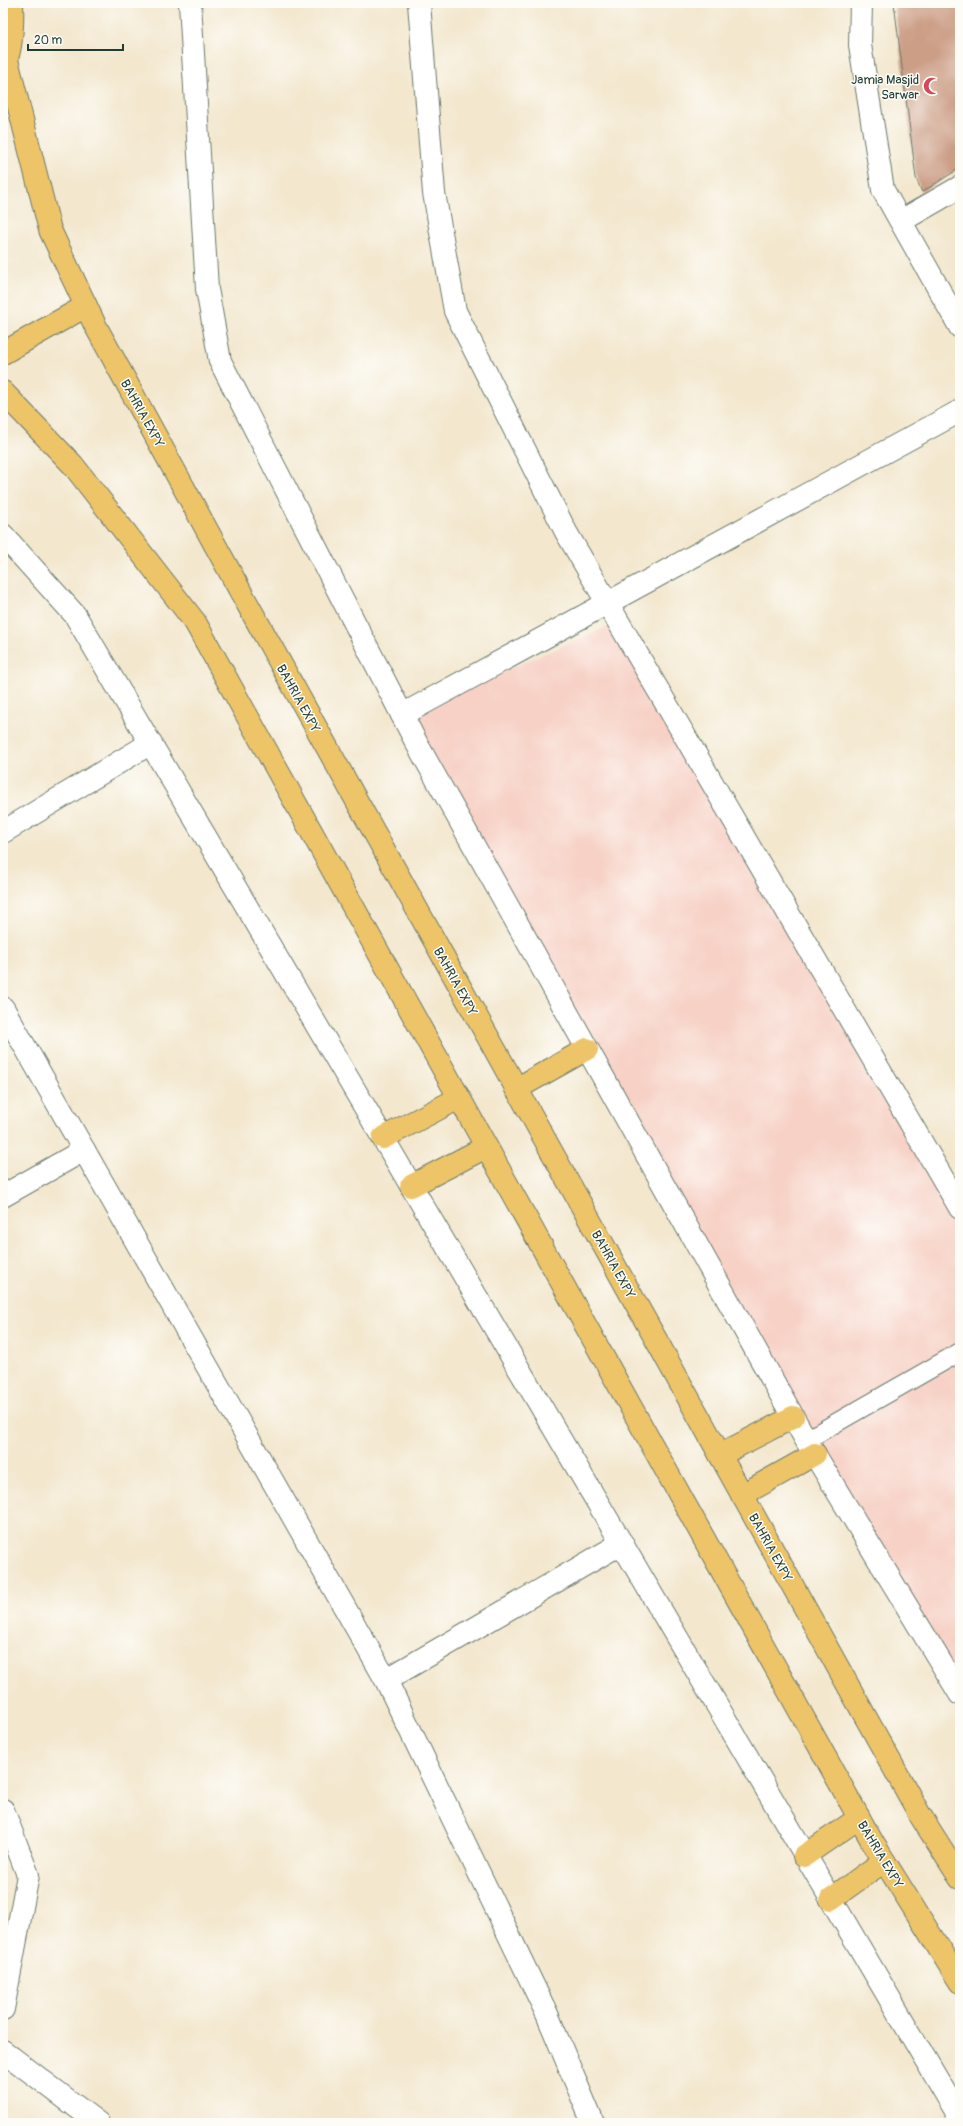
<svg xmlns="http://www.w3.org/2000/svg" width="963" height="2126" font-family="Pangolin,sans-serif">
	<style>
		.built { fill: #f7d1c6 }
		.building { fill: #cc9e86 }
		.lines { fill: none; stroke-linecap: round; stroke-linejoin: round }
		.service-casing { stroke: #69786a; stroke-width: 20 }
		.minor-casing { stroke: #69786a; stroke-width: 24 }
		.primary-casing { stroke: #69786a; stroke-width: 24 }
		.service { stroke: #fff; stroke-width: 18 }
		.minor { stroke: #fff; stroke-width: 22 }
		.primary { stroke: #eec469; stroke-width: 22 }
		.labels { text-anchor: middle; stroke-width: 3; stroke-linejoin: round; paint-order: stroke }
		.poi-label { font-size: 13px; fill: #1f3d34; stroke: #fdfcf7; text-anchor: end }
		.street-label { font-size: 13px; fill: #1f3d34; stroke: #fdfcf7 }
	</style>
	<rect width="100%" height="100%" fill="#fdfcf7"/>
	<filter id="ink" filterUnits="userSpaceOnUse"><feTurbulence type="fractalNoise" baseFrequency=".025" numOctaves="2"/><feDisplacementMap in="SourceGraphic" scale="8" xChannelSelector="R" yChannelSelector="G"/><feConvolveMatrix kernelMatrix="1 2 1 2 8 2 1 2 1" color-interpolation-filters="sRGB"/></filter>
	<filter id="wash" filterUnits="userSpaceOnUse"><feTurbulence type="fractalNoise" baseFrequency=".012" numOctaves="4" result="noise"/><feDisplacementMap in="SourceGraphic" scale="16" xChannelSelector="R" yChannelSelector="G"/><feGaussianBlur stdDeviation="0.9" result="paint"/><feColorMatrix in="noise" values="0 0 0 0 0 0 0 0 0 0 0 0 0 0 0 0 0 1.4 0 .05"/><feComposite in="paint" operator="in"/></filter>
	<g filter="url(#wash)">
		<rect width="100%" height="100%" fill="#f3e7ce"/>
		<path class="built" d="M619 622 960 1208V1699L402 715Z"/>
		<g id="blocks">
			<path class="building" d="M894 3H960V168L922 192 916 178Z"/>
		</g>
	</g>
	<g filter="url(#ink)">
		<use href="#blocks" fill-opacity="0" stroke="#69786a" stroke-width="1"/>
		<g class="lines">
			<g class="service-casing">
				<path id="service" d="M806 1440 960 1352"/>
			</g>
			<g class="minor-casing">
				<g id="minor">
					<path d="M190 3 207 289 220 361 417 744 806 1440 960 1694"/>
					<path d="M419 3 434 193 455 311 566 532 960 1208"/>
					<path d="M861 3 860 45 883 190 960 327"/>
					<path d="M901 221 960 187"/>
					<path d="M3 535 75 615 960 2118"/>
					<path d="M402 715 960 411"/>
					<path d="M3 832 151 743"/>
					<path d="M3 1008 386 1680 547 2014 593 2123"/>
					<path d="M3 1196 84 1150"/>
					<path d="M386 1680 622 1543"/>
					<path d="M3 1810 28 1875 3 2009"/>
					<path d="M3 2051 98 2123"/>
				</g>
			</g>
			<g class="primary-casing">
				<g id="primary">
					<path d="M7 60 50 230 95 325 243 596 920 1815 960 1878"/>
					<path d="M3 70C12 50 13 25 12 3"/>
					<path d="M3 353 86 306"/>
					<path d="M3 392 73 465 195 622 873 1843 960 1982"/>
					<path d="M516 1089 587 1049"/>
					<path d="M383 1138 459 1098"/>
					<path d="M411 1186 486 1147"/>
					<path d="M720 1455 793 1417"/>
					<path d="M742 1495 815 1454"/>
					<path d="M804 1856 859 1818"/>
					<path d="M831 1899 884 1861"/>
				</g>
			</g>
			<use href="#service" class="service"/>
			<use href="#minor" class="minor"/>
			<use href="#primary" class="primary"/>
		</g>
	</g>
	<defs>
		<g id="mosque-bare" transform="scale(1.38)"><path d="M3.5-4.9A6 6 0 1 0 3.5 4.9A5 5 0 1 1 3.5-4.9Z" fill="#d1495b" stroke="#fdfcf7" stroke-width="2.5" paint-order="stroke"/></g>
	</defs>
	<g fill-rule="evenodd">
		<use href="#mosque-bare" x="932" y="86"/>
	</g>
	<g class="labels">
		<g class="poi-label">
			<text x="919" y="84">Jamia Masjid<tspan x="919" dy="15">Sarwar</tspan></text>
		</g>
		<g class="street-label">
			<text transform="translate(143 413) rotate(61)" y="5">BAHRIA EXPY</text>
			<text transform="translate(299 698) rotate(61)" y="5">BAHRIA EXPY</text>
			<text transform="translate(456 981) rotate(61)" y="5">BAHRIA EXPY</text>
			<text transform="translate(614 1264) rotate(61)" y="5">BAHRIA EXPY</text>
			<text transform="translate(771 1547) rotate(61)" y="5">BAHRIA EXPY</text>
			<text transform="translate(881 1854) rotate(59)" y="5">BAHRIA EXPY</text>
		</g>
	</g>
	<rect width="963" height="2126" fill="none" stroke="#fdfcf7" stroke-width="16"/>
	<path d="M28 44v6h95v-6" fill="none" stroke="#1f3d34" stroke-width="2"/>
	<text x="34" y="44" font-size="12" fill="#1f3d34" stroke="#fdfcf7" stroke-width="3" paint-order="stroke">20 m</text>
</svg>
